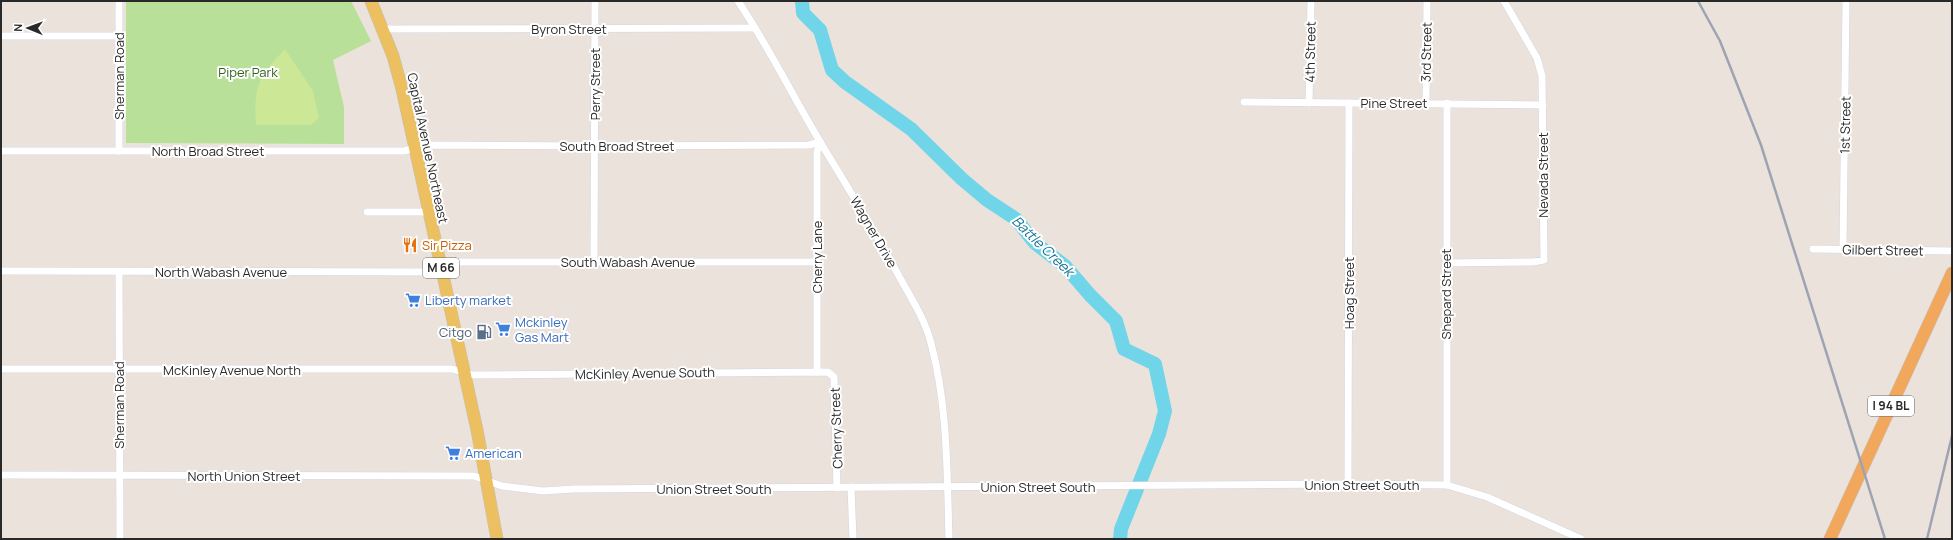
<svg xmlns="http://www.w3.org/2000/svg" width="1953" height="540" font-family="Manrope,sans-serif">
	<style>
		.green { fill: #b8e099 }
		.pitch { fill: #cce795 }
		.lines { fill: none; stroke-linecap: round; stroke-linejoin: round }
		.river { stroke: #71d5ea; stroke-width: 14 }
		.minor-casing { stroke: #d1d5e2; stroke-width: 8 }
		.primary-casing { stroke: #c3c3c3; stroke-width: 13 }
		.trunk-casing { stroke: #c3c3c3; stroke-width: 13 }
		.minor { stroke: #fff; stroke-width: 7 }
		.primary { stroke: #ecbf60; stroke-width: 12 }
		.trunk { stroke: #f2a85c; stroke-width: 12 }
		.rail { stroke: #9ea3b3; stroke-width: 2.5 }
		.labels { text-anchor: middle; stroke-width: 4; stroke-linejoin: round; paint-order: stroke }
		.shield { fill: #fff; stroke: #696969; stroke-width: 1 }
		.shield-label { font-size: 12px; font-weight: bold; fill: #292929 }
		.street-label { font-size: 13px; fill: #292929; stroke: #fff }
		.park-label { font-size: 13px; fill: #31631c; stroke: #fff }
		.food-label { font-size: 13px; fill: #c56008; stroke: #fff; text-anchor: start }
		.shop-label { font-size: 13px; fill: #366cbe; stroke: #fff; text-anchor: start }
		.service-label { font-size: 13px; fill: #4e5e75; stroke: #fff; text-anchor: end }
		.water-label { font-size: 14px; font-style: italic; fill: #117395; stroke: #fff }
	</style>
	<rect width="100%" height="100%" fill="#ebe3db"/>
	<path class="green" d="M126 1H351L371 41 333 60 344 107V144L126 143Z"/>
	<path class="pitch" d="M285 49 313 91 319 118 311 125H256C253 87 259 76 285 49Z"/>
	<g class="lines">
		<path class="river" d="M802 1 803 13 820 30 832 70 845 82 911 129 962 179 987 200 1016 219 1035 243 1065 266 1090 295 1116 321 1124 349 1155 364 1165 411 1159 434 1121 529 1120 539"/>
		<g class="minor-casing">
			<g id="minor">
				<path d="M738 1C769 47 793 97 822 145 849 189 875 232 900 278 912 299 925 320 931 343 948 407 947 474 949 539"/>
				<path d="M383 29 755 28"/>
				<path d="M1 36H119"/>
				<path d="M1244 102 1543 105"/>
				<path d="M1309 103 1311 1"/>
				<path d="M1426 103 1427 1"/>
				<path d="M1 151H404L426 145 595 146 809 145 820 142"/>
				<path d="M119 151V1"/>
				<path d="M367 212H428"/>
				<path d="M1813 249 1952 251"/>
				<path d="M1843 249 1846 1"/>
				<path d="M594 262 595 1"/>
				<path d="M1446 263 1533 262 1544 260 1542 76 1537 58 1504 1"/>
				<path d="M1 271 430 272 449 262H816"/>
				<path d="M119 272 120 539"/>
				<path d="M1 369H452L473 375 828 372 834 377 837 488"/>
				<path d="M817 372V152L820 142"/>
				<path d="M1 475 474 476 502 486 543 491 573 489 1348 484 1447 485 1487 497 1581 539"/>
				<path d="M1348 484 1349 103"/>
				<path d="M1447 485V103"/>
				<path d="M851 487 853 539"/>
			</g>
		</g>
		<g class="primary-casing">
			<path id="primary" d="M371 1 393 56 402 89 477 430 497 539"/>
		</g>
		<g class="trunk-casing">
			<path id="trunk" d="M1830 539 1952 273"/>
		</g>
		<use href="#minor" class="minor"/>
		<use href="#primary" class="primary"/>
		<use href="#trunk" class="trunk"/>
		<g class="rail">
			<path d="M1698 1 1720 41 1761 145 1885 539"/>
			<path d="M1927 539 1952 436"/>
		</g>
	</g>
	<defs>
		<g id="restaurant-bare" transform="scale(1.2)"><path d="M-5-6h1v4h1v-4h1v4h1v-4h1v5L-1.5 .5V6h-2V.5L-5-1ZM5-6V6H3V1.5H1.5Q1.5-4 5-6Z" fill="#e8710a" stroke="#fff" stroke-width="2.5" paint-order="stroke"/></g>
		<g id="supermarket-bare" transform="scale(1.2)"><path d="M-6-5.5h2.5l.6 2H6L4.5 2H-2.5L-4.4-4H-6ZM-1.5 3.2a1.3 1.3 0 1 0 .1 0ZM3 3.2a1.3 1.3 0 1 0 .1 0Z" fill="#3f7fe0" stroke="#fff" stroke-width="2.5" paint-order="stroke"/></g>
		<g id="fuel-bare" transform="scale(1.2)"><path d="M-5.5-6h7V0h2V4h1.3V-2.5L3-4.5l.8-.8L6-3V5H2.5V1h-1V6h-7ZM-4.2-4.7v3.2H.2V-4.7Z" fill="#5c6f8a" stroke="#fff" stroke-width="2.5" paint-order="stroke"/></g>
	</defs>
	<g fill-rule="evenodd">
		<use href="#restaurant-bare" x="410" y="245"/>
		<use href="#supermarket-bare" x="413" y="300"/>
		<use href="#supermarket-bare" x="503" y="329"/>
		<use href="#fuel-bare" x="484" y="332"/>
		<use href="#supermarket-bare" x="453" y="453"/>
	</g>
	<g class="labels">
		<g class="shield">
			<rect x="423" y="258" width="36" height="20" rx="3"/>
			<rect x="1868" y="396" width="46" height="20" rx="3"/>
		</g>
		<g class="shield-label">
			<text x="441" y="272">M 66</text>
			<text x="1891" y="410">I 94 BL</text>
		</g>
		<g class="street-label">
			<text x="569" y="34">Byron Street</text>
			<text transform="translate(1310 52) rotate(-89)" y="5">4th Street</text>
			<text transform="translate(1426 52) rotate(-89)" y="5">3rd Street</text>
			<text transform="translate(119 76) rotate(-90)" y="5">Sherman Road</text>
			<text transform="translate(595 84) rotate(-90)" y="5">Perry Street</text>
			<text x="1394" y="108">Pine Street</text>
			<text transform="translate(1845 125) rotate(-89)" y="5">1st Street</text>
			<text x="617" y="151">South Broad Street</text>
			<text transform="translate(428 148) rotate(78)" y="5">Capital Avenue Northeast</text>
			<text x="208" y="156">North Broad Street</text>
			<text transform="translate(1543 175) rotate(-90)" y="5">Nevada Street</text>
			<text transform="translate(874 232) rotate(60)" y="5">Wagner Drive</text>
			<text transform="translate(1883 250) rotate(1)" y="5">Gilbert Street</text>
			<text transform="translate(817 257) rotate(-90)" y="5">Cherry Lane</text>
			<text x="628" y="267">South Wabash Avenue</text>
			<text x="221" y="277">North Wabash Avenue</text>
			<text transform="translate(1349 293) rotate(-90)" y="5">Hoag Street</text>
			<text transform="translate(1446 294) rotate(-90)" y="5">Shepard Street</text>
			<text x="232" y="375">McKinley Avenue North</text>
			<text transform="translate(645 373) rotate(-1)" y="5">McKinley Avenue South</text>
			<text transform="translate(119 405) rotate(-90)" y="5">Sherman Road</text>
			<text transform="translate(836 428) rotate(-92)" y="5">Cherry Street</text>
			<text x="244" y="481">North Union Street</text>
			<text x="1362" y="490">Union Street South</text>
			<text x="1038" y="492">Union Street South</text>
			<text x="714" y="494">Union Street South</text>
		</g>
		<g class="park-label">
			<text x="248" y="77">Piper Park</text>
		</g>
		<g class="food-label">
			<text x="422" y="250">Sir Pizza</text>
		</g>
		<g class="shop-label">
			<text x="425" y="305">Liberty market</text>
			<text x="515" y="327">Mckinley<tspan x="515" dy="15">Gas Mart</tspan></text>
			<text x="465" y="458">American</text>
		</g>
		<g class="service-label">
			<text x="472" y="337">Citgo</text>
		</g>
		<g class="water-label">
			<text transform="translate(1043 246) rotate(44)" y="5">Battle Creek</text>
		</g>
	</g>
	<rect width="1953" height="540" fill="none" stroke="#292929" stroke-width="4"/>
	<g transform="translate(28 28) rotate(271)" stroke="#ffffff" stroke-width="3" paint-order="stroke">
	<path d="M0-3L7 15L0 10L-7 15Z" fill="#292929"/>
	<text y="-6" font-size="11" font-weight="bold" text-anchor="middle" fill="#292929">N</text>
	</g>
</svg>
